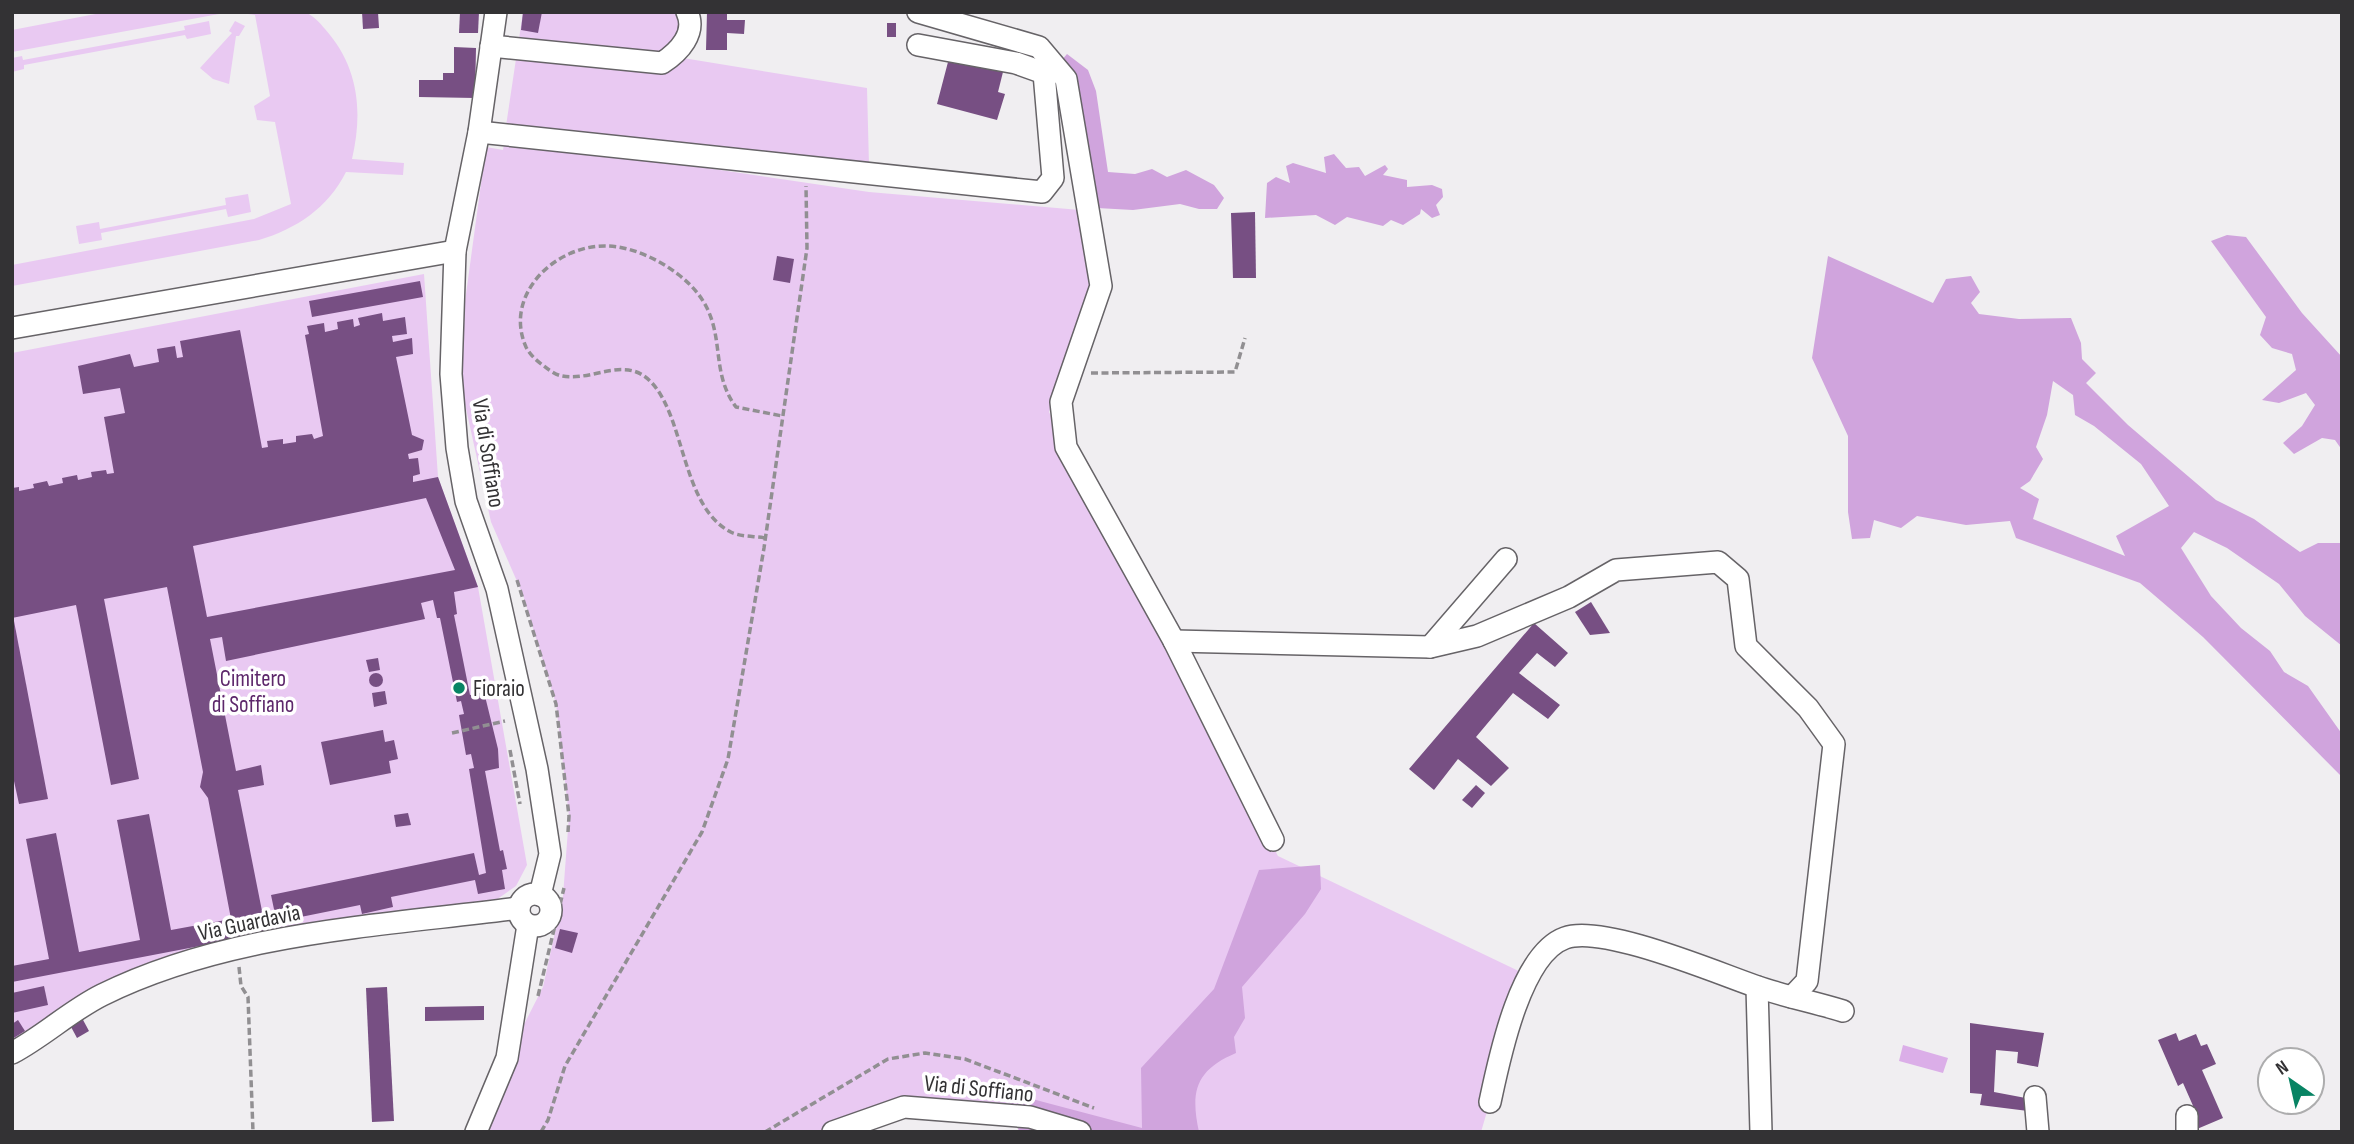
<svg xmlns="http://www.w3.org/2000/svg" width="2354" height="1144" font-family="'Sofia Sans Condensed',sans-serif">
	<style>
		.green { fill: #e9c9f2 }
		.forest { fill: #d0a4dd; fill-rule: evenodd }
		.water { fill: #dbaee8 }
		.building { fill: #774f83; fill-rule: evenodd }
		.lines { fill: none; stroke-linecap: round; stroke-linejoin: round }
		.minor-casing { stroke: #666367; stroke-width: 24 }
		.path { stroke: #918f92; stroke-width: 3.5; stroke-dasharray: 7 3.5; stroke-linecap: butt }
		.minor { stroke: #fff; stroke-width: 21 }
		.poi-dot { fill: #088464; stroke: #fff; stroke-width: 2.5 }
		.labels { text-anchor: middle; stroke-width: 7; stroke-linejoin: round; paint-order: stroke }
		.street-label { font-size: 23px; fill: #333234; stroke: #fff }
		.park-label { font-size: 23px; fill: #5d276b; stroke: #fff }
		.poi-label { font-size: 23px; fill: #333234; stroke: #fff; text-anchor: start }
	</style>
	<rect width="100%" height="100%" fill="#f0eef1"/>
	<g class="green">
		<path d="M106 12H230L12 52V30Z"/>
		<path d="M234 12C256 12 284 7 304 12 312 14 320 23 325 29 359 67 363 112 352 159L404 163 403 175 346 172C328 208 296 229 259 240L12 286V265L254 219 291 204 275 122 257 120 254 106 270 96 255 15Z"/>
		<path d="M523 12H683V58L867 88 869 165 506 126Z"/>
		<path d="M209 21 211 34 187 39 185 35 24 65V69L12 72V58L22 56 23 60 185 30 184 26Z"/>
		<path d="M235 21 245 26 239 36H236L229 84 213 79 200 68 232 33 229 31Z"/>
		<path d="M505 138 869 192 1080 210 1091 291 1049 412 1201 716 1278 856 1527 975 1481 1132H1080L904 1107 833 1132H476L507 1058 543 987 563 896 569 816 556 704 523 595 491 522 463 395 461 331 486 147 503 150Z"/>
		<path d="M248 194 251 212 228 217 226 209 101 233 102 240 79 244 76 226 99 222 100 229 226 205 225 198Z"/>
		<path d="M424 274 438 477 478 587 527 865 516 886 493 902 239 940 12 1042V353Z"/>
	</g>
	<g class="forest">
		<path d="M1067 54 1088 70 1096 91 1108 172 1135 174 1152 169 1167 177 1186 170 1214 185 1224 198 1217 209H1199L1180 204 1133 210 1097 208 1061 61Z"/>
		<path d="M1334 154 1346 168 1359 167 1365 176 1385 165 1388 169 1383 175 1407 180V187L1432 185 1442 189 1443 197 1436 205 1440 215 1432 218 1421 209 1420 214 1403 225 1391 220 1383 226 1347 217 1335 225 1316 215 1265 218 1267 183 1276 177 1290 183 1286 166 1293 163 1326 173 1324 157Z"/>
		<path d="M2227 235 2246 237 2302 313 2342 357V450L2335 440 2322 438 2294 454 2283 443 2302 426 2315 405 2306 393 2279 403 2262 400 2296 370 2292 354 2272 348 2260 335 2266 317 2211 241Z"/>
		<path d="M1828 256 1933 303 1946 279 1971 276 1980 292 1971 303 1979 314 2019 319 2071 318 2081 343 2082 359 2096 373 2086 383 2128 425 2216 500 2254 519 2300 552 2318 543H2342V646L2305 616 2279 584 2227 548 2194 532 2181 548 2211 596 2241 628 2270 651 2284 672 2308 686 2342 734V777L2203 637 2140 583 2016 538 2010 521 1966 525 1917 516 1901 528 1874 520 1870 538 1852 539 1848 512V436L1812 358ZM2053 381 2073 395 2075 415 2094 426 2141 464 2169 506 2116 536 2125 556 2033 519 2039 499 2020 488 2030 481 2043 459 2036 447 2047 415Z"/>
		<path d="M1320 865 1321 889 1305 914 1242 987 1245 1018 1234 1037 1236 1053C1196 1070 1190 1091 1199 1132H1019L1009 1093 1142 1128 1141 1068 1214 989 1259 870Z"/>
	</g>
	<path class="water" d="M1903 1045 1948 1058 1943 1073 1899 1061Z"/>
	<g class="building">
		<path d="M362 12H378L379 28 363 29Z"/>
		<path d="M460 12H479L478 33H459Z"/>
		<path d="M523 12H542L538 33 521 30Z"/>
		<path d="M707 12H727V20H745L744 34 727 33V50H706Z"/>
		<rect x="887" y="23" width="9" height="14"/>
		<path d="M454 47 476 48 475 98 419 97V80H443V73H454Z"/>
		<path d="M948 62 1003 72 998 92 1005 94 997 120 937 104Z"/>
		<path d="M1255 212 1256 278H1233L1231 213Z"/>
		<path d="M777 256 794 259 790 283 773 280Z"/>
		<path d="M420 281 423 297 312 317 309 301Z"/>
		<path d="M382 313 383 321 405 317 407 334 392 336 393 342 412 338 413 354 396 357 412 435 424 440 422 450 408 454 409 459 418 458 420 474 413 476V482L438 477 478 587 454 592 457 614 454 615 470 695 484 692 498 749 499 768 485 771 500 851 503 850 507 869 502 870 505 889 478 894 475 880 391 897 393 907 362 914 360 905 276 922 278 931 12 982V966L49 959 26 839 56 833 79 952 140 940 117 820 149 814 171 930 231 919 208 798 200 787 203 772 167 587 104 599 139 779 111 785 76 605 12 618V488L19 487V491L34 488 33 484 47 481 49 486 63 483 62 478 77 475 78 480 92 477 91 472 106 470 107 474 114 473 104 417 125 413 120 388 83 394 78 366 130 354 134 367 159 362 157 349 175 346 177 358 183 357 180 341 240 330 262 448 268 447 267 441 283 439V444L296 442V436L312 434 314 439 323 436 305 335 309 334 307 326 324 323 325 332 338 329 337 322 353 319 354 327 360 325 358 318ZM426 498 455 570 207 617 193 546ZM433 600 437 618H440L457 702 461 701 464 714 459 715 466 755 471 754 474 768 469 769 486 873 479 875 474 853 271 895 275 914 263 916 238 790 264 785 261 765 236 771 210 639 222 637 226 661 425 619 421 603Z"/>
		<path d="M1591 602 1610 633 1590 635 1575 612Z"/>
		<path d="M14 621 48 799 19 804 12 772Z"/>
		<path d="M1534 623 1568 653 1555 667 1537 653 1519 673 1560 705 1548 719 1513 693 1476 737 1509 768 1491 786 1458 759 1434 790 1409 769Z"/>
		<path d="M378 658 380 670 369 672 366 660Z"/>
		<circle cx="376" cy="680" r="7"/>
		<path d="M385 691 387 704 374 707 372 693Z"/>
		<path d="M383 730 385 742 394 740 398 759 389 761 391 773 330 785 321 742Z"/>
		<path d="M1476 785 1485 793 1472 808 1462 800Z"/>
		<path d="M408 813 411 825 396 827 394 815Z"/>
		<path d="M560 929 578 933 572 953 555 948Z"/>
		<path d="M44 986 48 1005 12 1013V993Z"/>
		<path d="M387 987 394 1121 372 1122 366 988Z"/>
		<path d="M484 1006V1020L425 1021V1007Z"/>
		<path d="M82 1018 89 1031 77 1038 70 1025Z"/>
		<path d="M18 1020 25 1031 12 1039V1024Z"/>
		<path d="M1970 1023 2044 1033 2038 1067 2017 1063 2018 1052 1996 1050 1994 1092 2031 1099 2028 1111 1980 1105 1982 1094 1970 1093Z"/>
		<path d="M2176 1033 2179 1041 2196 1034 2201 1046 2207 1044 2216 1064 2202 1070 2223 1118 2197 1129 2189 1110 2194 1108 2183 1083 2178 1086 2158 1040Z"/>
	</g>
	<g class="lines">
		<g class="minor-casing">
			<g id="minor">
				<path d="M496 12 479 132 455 251 451 374 457 448 466 501 497 589 537 769 550 854 540 895"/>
				<path d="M918 12 1039 47 1066 79 1101 286 1061 402 1066 447 1174 641 1273 840"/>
				<path d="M491 46 662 63C679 52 697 33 687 12"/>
				<path d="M479 132 1042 192 1053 178 1044 73 1016 63 918 45"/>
				<path d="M12 328 455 251"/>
				<path d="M1174 641 1430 647 1477 636 1569 597 1616 570 1718 562 1738 579 1746 646 1808 708 1834 744 1807 981 1792 997"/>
				<path d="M1430 647 1506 559"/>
				<circle cx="535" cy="910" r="16"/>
				<path d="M1757 987 1761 1132"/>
				<path d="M12 1053C44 1036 70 1011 102 995 229 932 381 926 519 908"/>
				<path d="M2035 1097 2038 1132"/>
				<path d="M1490 1102C1499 1060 1520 954 1565 938 1602 924 1717 973 1755 986 1783 996 1814 1002 1843 1011"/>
				<path d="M476 1132 507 1058 528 925"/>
				<path d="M833 1132 904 1107 1030 1117 1080 1132"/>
				<path d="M2187 1132V1116"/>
			</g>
		</g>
		<g class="path">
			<path d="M1091 373 1235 372 1245 338"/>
			<path d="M765 538C755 536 738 537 729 531 682 505 685 419 652 383 626 354 593 382 562 376 556 375 549 370 544 366 537 361 530 355 526 347 503 295 555 245 606 246 631 246 660 260 679 275 735 319 704 364 736 407L782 416"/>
			<path d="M517 580 556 704 569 816 568 832"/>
			<path d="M452 733 505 721"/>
			<path d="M510 750 520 804"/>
			<path d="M239 967 241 986 248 997 253 1132"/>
			<path d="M538 996 564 888"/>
			<path d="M541 1132 548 1120 565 1066 702 832 728 759 764 548 807 248 806 186"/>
			<path d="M765 1132 888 1059 925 1053 965 1059 1094 1108"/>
		</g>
		<use href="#minor" class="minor"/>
	</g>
	<circle class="poi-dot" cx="459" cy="688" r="7"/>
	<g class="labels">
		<g class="street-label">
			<text transform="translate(489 453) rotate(81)" y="8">Via di Soffiano</text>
			<text transform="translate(249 922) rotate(-12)" y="8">Via Guardavia</text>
			<text transform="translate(979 1088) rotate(6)" y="8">Via di Soffiano</text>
		</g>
		<g class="park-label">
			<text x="253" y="686">Cimitero<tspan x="253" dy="26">di Soffiano</tspan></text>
		</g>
		<g class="poi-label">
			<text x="473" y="696">Fioraio</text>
		</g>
	</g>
	<rect width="2354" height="1144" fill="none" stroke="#333234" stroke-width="28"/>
	<g transform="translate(2291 1081) rotate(326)"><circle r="33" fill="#ffffff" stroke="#adadae" stroke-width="2"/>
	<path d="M0-5L12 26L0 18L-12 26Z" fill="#088464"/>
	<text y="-10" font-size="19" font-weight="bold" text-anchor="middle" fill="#333234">N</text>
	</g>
</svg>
